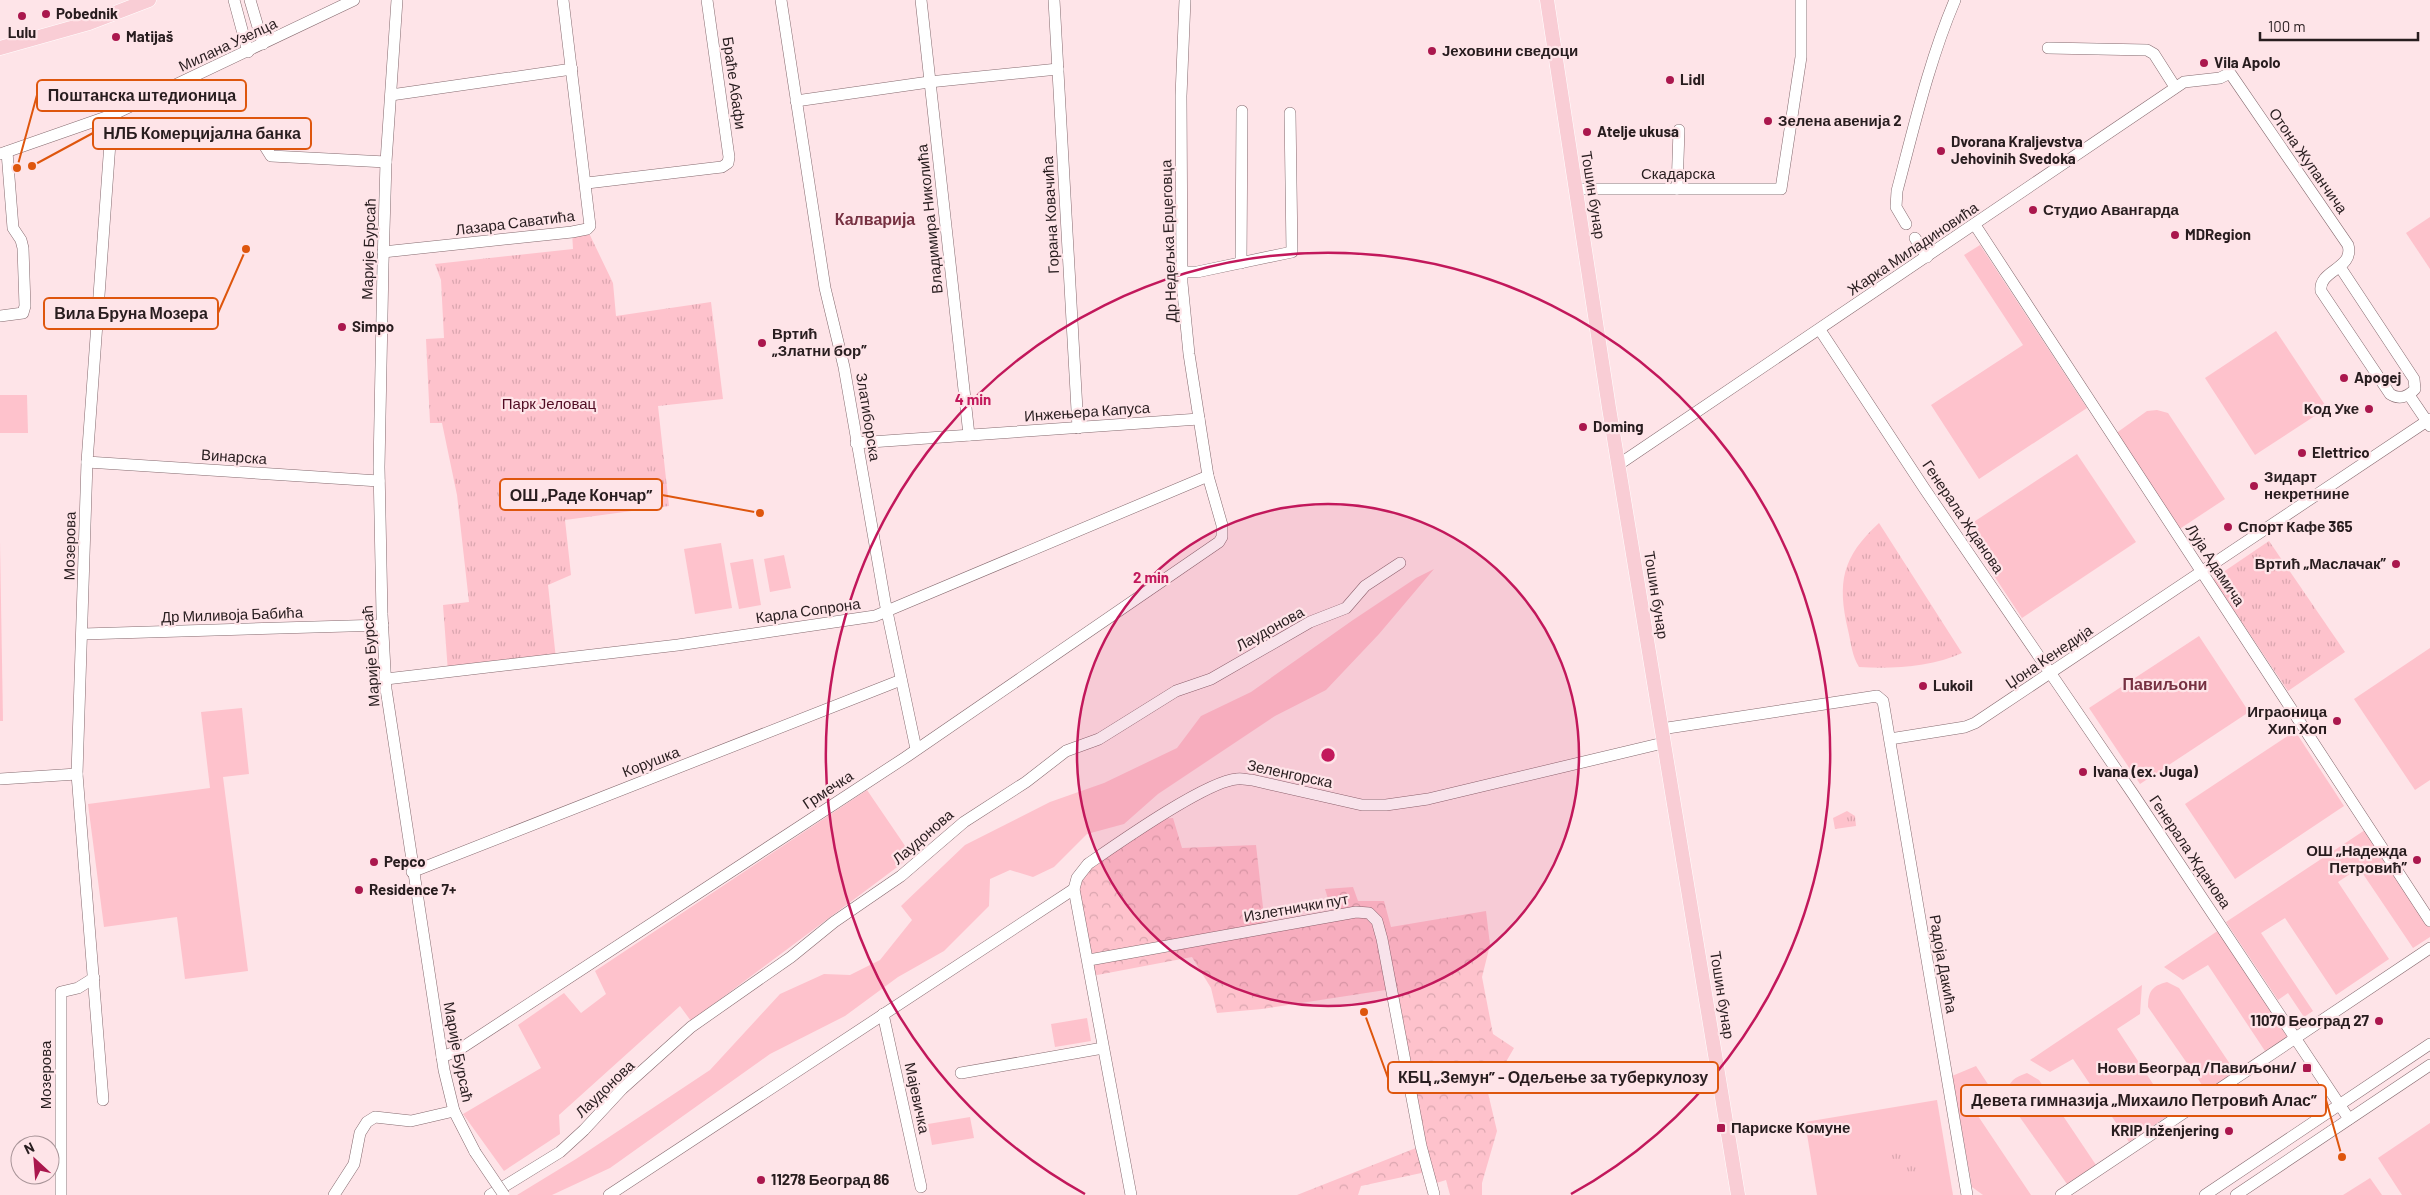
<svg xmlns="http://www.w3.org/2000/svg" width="2430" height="1195" font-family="Barlow,sans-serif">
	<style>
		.grass { fill: #fec2cc }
		.forest { fill: url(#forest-crowns) }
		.park { fill: url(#park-tufts) }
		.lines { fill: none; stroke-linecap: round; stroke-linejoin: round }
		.minor-casing { stroke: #856a6f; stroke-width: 12 }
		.major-casing { stroke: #fff; stroke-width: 15 }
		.minor { stroke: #fff; stroke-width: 11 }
		.major { stroke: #f9cdd5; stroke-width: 14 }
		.minor-bridge-casing { stroke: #856a6f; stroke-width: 12; stroke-linecap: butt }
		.minor-bridge { stroke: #fff; stroke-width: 11 }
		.ring { fill: none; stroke: #c2185b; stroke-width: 2.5 }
		.poi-dot { fill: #aa174d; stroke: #fee4e8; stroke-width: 2 }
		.labels { text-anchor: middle; stroke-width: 4.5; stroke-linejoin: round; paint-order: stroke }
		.poi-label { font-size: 15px; font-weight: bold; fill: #281d1f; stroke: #fee4e8; text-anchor: start }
		.street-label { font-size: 15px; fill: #281d1f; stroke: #fee4e8 }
		.park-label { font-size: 15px; fill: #500b22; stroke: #fee4e8 }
		.neighbourhood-label { font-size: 16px; font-weight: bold; fill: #763041; stroke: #fee4e8 }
		.centre { fill: #c2185b; stroke: #fee4e8; stroke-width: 2.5 }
		.ring-label { font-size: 15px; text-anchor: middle; font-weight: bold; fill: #c2185b; stroke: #fee4e8; stroke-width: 4.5; stroke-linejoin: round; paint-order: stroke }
		.leader { fill: none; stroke: #de560d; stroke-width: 2 }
		.callout-dot { fill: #de560d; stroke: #fee4e8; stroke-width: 2 }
		.callout { fill: #fee4e8; stroke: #de560d; stroke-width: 2 }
		.callout-label { font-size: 16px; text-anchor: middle; font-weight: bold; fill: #281d1f }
	</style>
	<defs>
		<pattern id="forest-crowns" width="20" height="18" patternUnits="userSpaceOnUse" patternTransform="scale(1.25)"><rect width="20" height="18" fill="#fec2cc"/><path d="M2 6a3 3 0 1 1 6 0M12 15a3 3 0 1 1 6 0" fill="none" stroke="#daa6af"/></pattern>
		<pattern id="park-tufts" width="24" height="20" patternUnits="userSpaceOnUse" patternTransform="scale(1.25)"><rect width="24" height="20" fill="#fec2cc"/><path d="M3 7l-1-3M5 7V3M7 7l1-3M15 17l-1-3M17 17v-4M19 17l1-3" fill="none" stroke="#daa6af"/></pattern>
	</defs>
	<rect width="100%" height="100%" fill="#fee4e8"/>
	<g class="grass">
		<path d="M2430 217V269L2406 233Z"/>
		<path d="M1980 245 2087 408 1979 479 1931 405 2023 345 1964 255Z"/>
		<path d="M2276 331 2327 408 2255 455 2205 378Z"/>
		<path d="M0 395H27L28 433H0Z"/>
		<path d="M2157 410 2168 413 2225 499 2178 530 2115 434 2147 411Z"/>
		<path d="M2077 454 2136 542 2022 618 1963 529Z"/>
		<path d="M0 542 3 721H0Z"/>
		<path d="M721 543 732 608 695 614 684 549Z"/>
		<path d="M784 555 791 588 770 592 764 559Z"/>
		<path d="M753 559 761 605 739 609 730 563Z"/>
		<path d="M1434 569 1379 634 1326 690 1275 716 1158 794 1124 824 1087 834 1054 867 1033 877 1010 870 990 879 989 906 944 951 898 977 845 1016 770 1054 610 1168 552 1195H517L576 1159 710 1070 780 994 824 974 850 975 880 960 912 920 901 906 965 845 1050 802 1104 783 1177 748 1201 716 1251 692 1353 620 1416 578Z"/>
		<path d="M2199 636 2249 712 2140 784 2089 708Z"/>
		<path d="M2430 648V780L2415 790 2354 699Z"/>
		<path d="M242 708 249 774 223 777 248 971 185 979 177 917 104 927 88 804 210 788 201 712Z"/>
		<path d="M2295 731 2344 806 2235 879 2185 804Z"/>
		<path d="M867 790 912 856 691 1021 680 1006 559 1115 560 1134 504 1171 463 1114 541 1068 518 1025 564 993 581 1013 606 994 595 971Z"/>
		<path d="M2368 828 2430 921V937L2413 948 2359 868 2338 882 2389 959 2336 995 2285 918 2261 933 2313 1011 2304 1017 2288 993 2278 1000 2226 922Z"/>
		<path d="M2219 930 2289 1036 2265 1051 2208 965 2183 980 2164 967Z"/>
		<path d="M2167 982 2179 988 2236 1073 2207 1092 2148 1007C2148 991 2152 986 2167 982Z"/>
		<path d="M2142 985 2140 1014 2117 1029 2172 1113 2129 1142 2073 1059 2050 1072 2030 1060Z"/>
		<path d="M1087 1018 1091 1041 1055 1047 1051 1024Z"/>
		<path d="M1976 1066 1999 1101 1978 1116 2031 1195H1983L1972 1187 1952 1076Z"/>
		<path d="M2027 1073 2039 1080 2096 1165 2067 1184 2007 1099C2007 1083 2012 1078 2027 1073Z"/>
		<path d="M1937 1100 1953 1195H1817L1805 1122Z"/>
		<path d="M970 1117 974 1138 932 1145 928 1124Z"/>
		<path d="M2430 1123V1195H2402L2378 1158Z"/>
		<path d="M2370 1178 2382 1195H2343Z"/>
	</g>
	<path class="forest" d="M1173 818 1182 848 1256 845 1265 925 1332 912 1325 889 1353 887 1358 901H1384L1391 927 1486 911 1490 945 1482 977 1493 1034 1514 1048 1488 1093 1497 1131 1482 1183V1195H1450L1446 1180 1430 1185 1426 1172 1361 1186 1358 1195H1297L1421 1146 1392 989 1262 1009 1217 1013 1211 988 1192 957 1092 976 1077 878 1158 819Z"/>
	<g class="park">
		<path d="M587 229 613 283 616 316 711 302 723 399 658 406 669 506 565 520 571 575 548 585 556 659 448 672 443 605 469 602 457 495 442 423H430L426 339 444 338 441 280 435 264 573 249 572 232Z"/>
		<path d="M1879 523 1962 653C1932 667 1892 669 1859 667 1852 656 1851 643 1848 630 1837 582 1842 557 1879 523Z"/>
		<path d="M2269 541 2345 652 2288 691 2213 579Z"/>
		<path d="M1847 811 1855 816 1856 826 1835 829 1833 818Z"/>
		<path d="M1889 1145C1908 1151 1919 1157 1924 1178L1874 1161Z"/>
	</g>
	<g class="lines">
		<g class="minor-casing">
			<g id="minor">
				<path d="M234 0 248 52"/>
				<path d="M250 0 263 44"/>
				<path d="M397 0 386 162 383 264 379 467 382 614 386 689 444 1070 454 1111 475 1152"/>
				<path d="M781 0 825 288 844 367 885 602 916 749"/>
				<path d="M921 0 969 435"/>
				<path d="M1054 0 1078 428"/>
				<path d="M2048 48 2147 50 2154 54 2175 87"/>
				<path d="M391 95 572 69"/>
				<path d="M796 101 929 82 1058 69"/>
				<path d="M254 129 271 156 386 162"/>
				<path d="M0 154 112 115 354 0"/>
				<path d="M587 183 713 168 722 167 728 163 729 157 707 0"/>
				<path d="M1575 189H1781L1801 57V0"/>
				<path d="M1677 189 1679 130"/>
				<path d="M1906 224 1896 207 1897 191C1914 127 1929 61 1955 0"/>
				<path d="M1975 225 2430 921"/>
				<path d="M1915 238 1927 257"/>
				<path d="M383 252 572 232 587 229 590 226 563 0"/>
				<path d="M1241 263 1242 111"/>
				<path d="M1182 272H1197L1292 252 1290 113"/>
				<path d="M0 316 23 313 25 306 23 248 21 240 13 228 7 152"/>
				<path d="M1820 330 1924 488 2133 794 2349 1119"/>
				<path d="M2409 395 2430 426"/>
				<path d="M856 443 1199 419"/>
				<path d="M87 462 379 481"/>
				<path d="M1618 465 2184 82 2220 78 2230 73 2348 245C2355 269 2318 270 2321 291L2390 394C2399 400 2408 397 2415 389L2414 379 2340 267"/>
				<path d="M83 634 383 625"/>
				<path d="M386 679 678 645 875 616 1208 476"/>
				<path d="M1661 729 1877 696 1883 701 1967 1195"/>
				<path d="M1890 739 1965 727 1975 723 2430 419"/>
				<path d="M0 779 77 774"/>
				<path d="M412 872 901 680"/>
				<path d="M1089 960 1356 912 1369 913 1377 921 1382 939 1421 1146 1434 1194"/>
				<path d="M883 1014 921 1187"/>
				<path d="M442 1057 457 1051 906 757 1219 542 1222 537V525L1208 476 1189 354 1182 283 1181 96 1185 0"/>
				<path d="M961 1073 1103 1048"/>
				<path d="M103 1100 77 774 87 462 112 115"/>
				<path d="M61 1195V992L78 988 94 978"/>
				<path d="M334 1195 354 1164 360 1133 367 1122 375 1117 411 1121 454 1111"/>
				<path d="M490 1195 560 1152 584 1130 622 1089 691 1027 791 957 834 922 901 876 964 822 1026 782 1066 751 1099 739 1176 691 1211 679 1310 622 1346 608 1365 586 1400 563"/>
				<path d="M609 1195 1074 889"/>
				<path d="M1131 1195 1074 889 1077 878 1088 864C1117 844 1206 781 1237 779 1242 778 1247 780 1252 780L1362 805H1386L1428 799 1663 743"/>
				<path d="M2061 1195 2430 948"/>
				<path d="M2205 1195 2430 1044"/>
				<path d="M2236 1195 2430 1065"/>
			</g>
		</g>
		<g class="major-casing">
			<g id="major">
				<path d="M1547 0 1609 408 1738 1195"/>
				<path d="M0 48 89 23 149 0"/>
			</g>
		</g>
		<use href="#minor" class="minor"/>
		<use href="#major" class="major"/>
		<g class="minor-bridge-casing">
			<path id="minor-bridge" d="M475 1152 504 1195"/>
		</g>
		<use href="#minor-bridge" class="minor-bridge"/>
	</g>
	<circle cx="1328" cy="755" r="251" fill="#c2185b" fill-opacity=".12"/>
	<g class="ring">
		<circle cx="1328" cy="755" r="251"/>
		<path d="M1085 1194A502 502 0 1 1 1571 1194"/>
	</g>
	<g class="poi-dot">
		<circle cx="46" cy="14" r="5"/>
		<circle cx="22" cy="16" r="5"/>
		<circle cx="116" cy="37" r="5"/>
		<circle cx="1432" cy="51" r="5"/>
		<circle cx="2204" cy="63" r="5"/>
		<circle cx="1670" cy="80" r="5"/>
		<circle cx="1768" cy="121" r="5"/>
		<circle cx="1587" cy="132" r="5"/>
		<circle cx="1941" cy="151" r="5"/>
		<circle cx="2033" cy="210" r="5"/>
		<circle cx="2175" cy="235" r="5"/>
		<circle cx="342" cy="327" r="5"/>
		<circle cx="762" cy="343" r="5"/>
		<circle cx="2344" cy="378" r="5"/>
		<circle cx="2369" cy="409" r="5"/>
		<circle cx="1583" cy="427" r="5"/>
		<circle cx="2302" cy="453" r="5"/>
		<circle cx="2254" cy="486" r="5"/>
		<circle cx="2228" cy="527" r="5"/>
		<circle cx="2396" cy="564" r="5"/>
		<circle cx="1923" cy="686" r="5"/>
		<circle cx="2337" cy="721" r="5"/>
		<circle cx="2083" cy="772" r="5"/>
		<circle cx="2417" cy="860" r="5"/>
		<circle cx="374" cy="862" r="5"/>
		<circle cx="359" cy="890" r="5"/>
		<circle cx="2379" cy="1021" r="5"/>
		<rect x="2302" y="1063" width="10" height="10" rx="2.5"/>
		<rect x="1716" y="1123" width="10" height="10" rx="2.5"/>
		<circle cx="2229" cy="1131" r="5"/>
		<circle cx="761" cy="1180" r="5"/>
	</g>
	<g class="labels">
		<g class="poi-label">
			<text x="56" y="19">Pobednik</text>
			<text x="22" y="38" text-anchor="middle">Lulu</text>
			<text x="126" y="42">Matijaš</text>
			<text x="1442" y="56">Јеховини сведоци</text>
			<text x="2214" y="68">Vila Apolo</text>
			<text x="1680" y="85">Lidl</text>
			<text x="1778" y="126">Зелена авенија 2</text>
			<text x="1597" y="137">Atelje ukusa</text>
			<text x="1951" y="147">Dvorana Kraljevstva<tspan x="1951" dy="17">Jehovinih Svedoka</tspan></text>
			<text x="2043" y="215">Студио Авангарда</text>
			<text x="2185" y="240">MDRegion</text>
			<text x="352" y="332">Simpo</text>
			<text x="772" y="339">Вртић<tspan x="772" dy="17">„Златни бор”</tspan></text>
			<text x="2354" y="383">Apogej</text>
			<text x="2359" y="414" text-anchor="end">Код Уке</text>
			<text x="1593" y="432">Doming</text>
			<text x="2312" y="458">Elettrico</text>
			<text x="2264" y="482">Зидарт<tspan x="2264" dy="17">некретнине</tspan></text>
			<text x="2238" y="532">Спорт Кафе 365</text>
			<text x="2386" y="569" text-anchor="end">Вртић „Маслачак”</text>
			<text x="1933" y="691">Lukoil</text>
			<text x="2327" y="717" text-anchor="end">Играоница<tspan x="2327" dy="17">Хип Хоп</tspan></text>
			<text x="2093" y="777">Ivana (ex. Juga)</text>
			<text x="2407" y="856" text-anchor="end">ОШ „Надежда<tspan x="2407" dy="17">Петровић”</tspan></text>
			<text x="384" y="867">Pepco</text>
			<text x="369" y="895">Residence 7+</text>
			<text x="2369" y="1026" text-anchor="end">11070 Београд 27</text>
			<text x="2297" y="1073" text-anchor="end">Нови Београд /Павиљони/</text>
			<text x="1731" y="1133">Париске Комуне</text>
			<text x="2219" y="1136" text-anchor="end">KRIP Inženjering</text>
			<text x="771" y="1185">11278 Београд 86</text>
		</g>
		<g class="street-label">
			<text transform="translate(228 45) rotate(-25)" y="5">Милана Узелца</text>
			<text transform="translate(734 83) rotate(82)" y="5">Браће Абафи</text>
			<text transform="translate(2308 161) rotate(55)" y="5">Отона Жупанчича</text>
			<text x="1678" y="179">Скадарска</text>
			<text transform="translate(1593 195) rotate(81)" y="5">Тошин бунар</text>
			<text transform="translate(1051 215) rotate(-93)" y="5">Горана Ковачића</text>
			<text transform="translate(930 219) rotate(-96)" y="5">Владимира Николића</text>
			<text transform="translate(515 223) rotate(-7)" y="5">Лазара Саватића</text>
			<text transform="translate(1169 241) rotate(-92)" y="5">Др Недељка Ерцеговца</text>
			<text transform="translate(369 249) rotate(-88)" y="5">Марије Бурсаћ</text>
			<text transform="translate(1913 249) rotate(-34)" y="5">Жарка Миладиновића</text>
			<text transform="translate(1087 412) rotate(-4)" y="5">Инжењера Капуса</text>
			<text transform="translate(868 417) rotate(81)" y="5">Златиборска</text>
			<text transform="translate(234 457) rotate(4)" y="5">Винарска</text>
			<text transform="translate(1963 517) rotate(56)" y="5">Генерала Жданова</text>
			<text transform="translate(70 546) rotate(-89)" y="5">Мозерова</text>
			<text transform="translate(2215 565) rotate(57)" y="5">Луја Адамича</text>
			<text transform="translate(1656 595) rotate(81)" y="5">Тошин бунар</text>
			<text transform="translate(808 611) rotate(-8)" y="5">Карла Сопрона</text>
			<text transform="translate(232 615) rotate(-2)" y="5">Др Миливоја Бабића</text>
			<text transform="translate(1270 629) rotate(-29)" y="5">Лаудонова</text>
			<text transform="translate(371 656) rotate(-94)" y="5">Марије Бурсаћ</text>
			<text transform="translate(2049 657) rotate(-34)" y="5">Џона Кенедија</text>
			<text transform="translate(651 762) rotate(-21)" y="5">Корушка</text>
			<text transform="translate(1290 774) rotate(12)" y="5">Зеленгорска</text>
			<text transform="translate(828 790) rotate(-33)" y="5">Грмечка</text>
			<text transform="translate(923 837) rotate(-41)" y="5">Лаудонова</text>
			<text transform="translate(2190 852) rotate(56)" y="5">Генерала Жданова</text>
			<text transform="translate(1296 908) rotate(-10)" y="5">Излетнички пут</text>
			<text transform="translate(1943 964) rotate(80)" y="5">Радоја Дакића</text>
			<text transform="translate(1722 995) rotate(81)" y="5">Тошин бунар</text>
			<text transform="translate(458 1052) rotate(79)" y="5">Марије Бурсаћ</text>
			<text transform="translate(46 1075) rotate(-90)" y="5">Мозерова</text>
			<text transform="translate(605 1089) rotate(-44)" y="5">Лаудонова</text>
			<text transform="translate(917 1098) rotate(78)" y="5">Мајевичка</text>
		</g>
		<g class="park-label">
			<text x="549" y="409">Парк Јеловац</text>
		</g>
		<g class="neighbourhood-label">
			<text x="875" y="225">Калварија</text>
			<text x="2165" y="690">Павиљони</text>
		</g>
	</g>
	<circle cx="1328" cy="755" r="8" class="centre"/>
	<g class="ring-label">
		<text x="973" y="405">4 min</text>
		<text x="1151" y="583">2 min</text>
	</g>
	<path class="leader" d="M17 168L37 95M32 166L93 133M246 249L218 313M760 513L662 495M1364 1012L1388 1078M2342 1157L2326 1100"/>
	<g class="callout-dot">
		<circle cx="17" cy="168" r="5"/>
		<circle cx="32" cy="166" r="5"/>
		<circle cx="246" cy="249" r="5"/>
		<circle cx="760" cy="513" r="5"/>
		<circle cx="1364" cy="1012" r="5"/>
		<circle cx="2342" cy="1157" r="5"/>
	</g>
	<g class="callout">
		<rect x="37" y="80" width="209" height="31" rx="5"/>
		<rect x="93" y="118" width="218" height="31" rx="5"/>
		<rect x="44" y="298" width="174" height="31" rx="5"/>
		<rect x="500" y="479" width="162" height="31" rx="5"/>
		<rect x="1388" y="1062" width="330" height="31" rx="5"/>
		<rect x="1961" y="1085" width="365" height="31" rx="5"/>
	</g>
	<g class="callout-label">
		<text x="142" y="101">Поштанска штедионица</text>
		<text x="202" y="139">НЛБ Комерцијална банка</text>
		<text x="131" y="319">Вила Бруна Мозера</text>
		<text x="581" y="501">ОШ „Раде Кончар”</text>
		<text x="1553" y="1083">КБЦ „Земун” - Одељење за туберкулозу</text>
		<text x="2144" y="1106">Девета гимназија „Михаило Петровић Алас”</text>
	</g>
	<g transform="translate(35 1160) rotate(334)"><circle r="24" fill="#fee4e8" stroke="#a89498"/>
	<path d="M0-4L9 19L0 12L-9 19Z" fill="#aa174d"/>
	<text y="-8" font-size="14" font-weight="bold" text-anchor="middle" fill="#281d1f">N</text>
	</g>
	<path d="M2260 32v8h158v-8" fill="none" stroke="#281d1f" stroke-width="2.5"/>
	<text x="2268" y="32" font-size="15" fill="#281d1f" stroke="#fee4e8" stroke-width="4" paint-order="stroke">100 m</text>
</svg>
